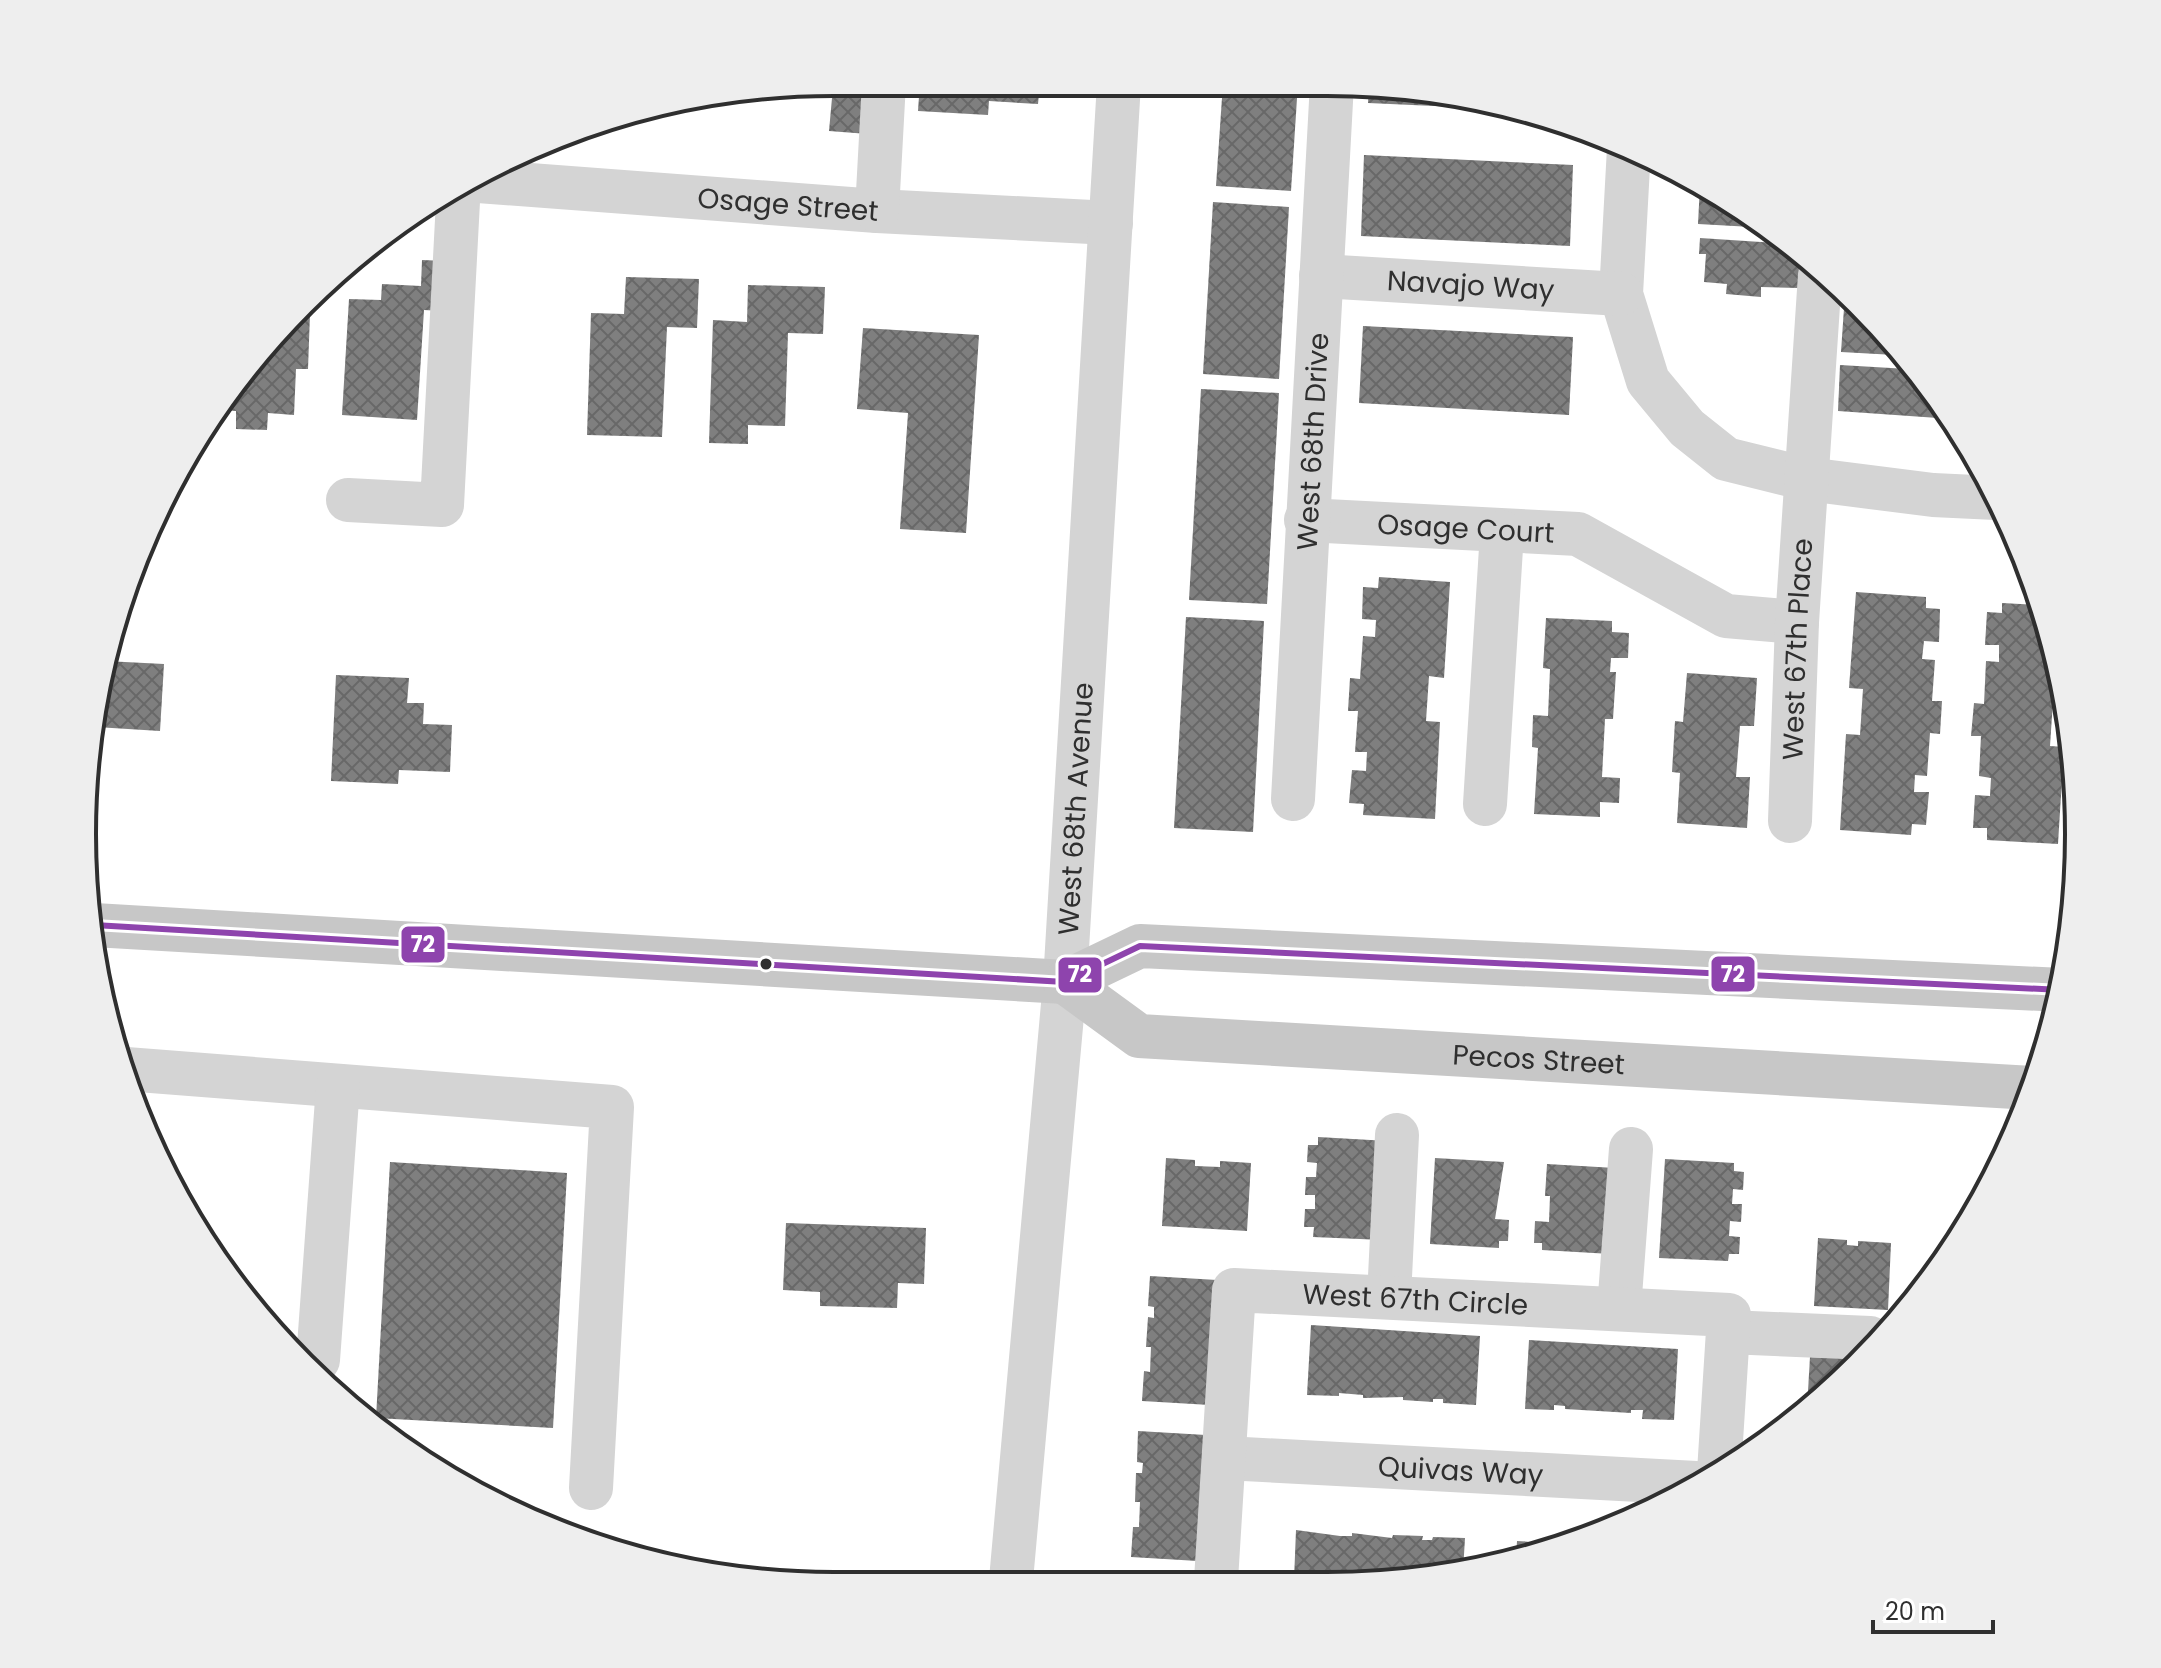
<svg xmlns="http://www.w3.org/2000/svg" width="2161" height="1668" font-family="Poppins,sans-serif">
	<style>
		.building { fill: url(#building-cross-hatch) }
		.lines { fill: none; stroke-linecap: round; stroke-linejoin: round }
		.minor { stroke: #d4d4d4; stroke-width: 44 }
		.major { stroke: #c7c7c7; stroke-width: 44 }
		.bus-1-casing { stroke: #fff; stroke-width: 12 }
		.bus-1 { stroke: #8e44ad; stroke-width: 6 }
		.bus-dot { fill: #2f2f2f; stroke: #fff; stroke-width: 3 }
		.labels { text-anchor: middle; stroke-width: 8; stroke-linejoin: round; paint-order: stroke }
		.street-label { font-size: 28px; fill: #2f2f2f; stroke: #fff }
		.rim { fill: none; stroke: #2f2f2f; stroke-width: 4 }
		.line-badge { stroke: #fff; stroke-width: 3 }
		.badge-label { font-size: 22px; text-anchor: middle; font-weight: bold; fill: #fff }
	</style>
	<defs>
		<pattern id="building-cross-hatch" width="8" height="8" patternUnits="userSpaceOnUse" patternTransform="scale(2)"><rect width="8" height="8" fill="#7f7f7f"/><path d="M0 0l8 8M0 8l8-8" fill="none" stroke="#686868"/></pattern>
	</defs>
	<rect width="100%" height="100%" fill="#fff"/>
	<g class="building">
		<path d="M834 82 833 93 871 96 868 134 829 131 832 98 761 93Z"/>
		<path d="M920 82 1040 83 1038 104 989 101 988 115 918 111Z"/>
		<path d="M1223 83H1298L1291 191 1216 186Z"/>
		<path d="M1369 84 1522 108V110L1368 103Z"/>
		<path d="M1364 155 1573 165 1570 246 1361 236Z"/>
		<path d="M1700 185 1743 211 1770 228 1698 224Z"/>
		<path d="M1213 202 1289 207 1279 379 1203 374Z"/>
		<path d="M1700 238 1790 244 1800 254 1798 288 1761 287V297L1726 294 1727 284 1704 282 1706 254H1699Z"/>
		<path d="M422 260 446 261 443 311 424 310 417 420 342 415 349 299 381 300 382 284 421 286Z"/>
		<path d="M626 277 699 279 697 328 667 327 662 437 587 435 591 313 624 314Z"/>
		<path d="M748 285 825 287 823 334 788 333 785 426 748 425V444L709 443 713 320 747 322Z"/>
		<path d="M1844 308H1851L1895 355 1841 352Z"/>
		<path d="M294 313 310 314 308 369H296L294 415 268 413 267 430 236 429V411L220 410Z"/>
		<path d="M1363 326 1573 337 1569 415 1359 403Z"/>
		<path d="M863 328 979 335 966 533 900 529 908 413 857 409Z"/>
		<path d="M1840 365 1908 369 1939 403 1938 418 1838 411Z"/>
		<path d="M1201 389 1279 393 1267 604 1189 600Z"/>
		<path d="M1379 577 1450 582 1444 678 1429 676 1426 721 1440 722 1435 819 1363 815 1364 804 1349 803 1352 770 1366 771 1367 752H1355L1358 711H1348L1350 678 1360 679 1363 636 1375 637 1376 620 1362 619 1363 587 1378 588Z"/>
		<path d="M1856 592 1926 597V608L1940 609 1939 642 1924 641 1922 659 1935 660 1932 701H1942L1940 734 1930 733 1927 776 1915 775 1914 792H1929L1926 825 1912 824 1911 835 1840 830 1846 734 1860 735 1863 689 1849 688Z"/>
		<path d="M2002 603 2040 605 2065 688 2066 703 2053 701 2050 746 2064 747 2058 844 1987 840V828H1973L1975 795 1990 796 1991 778 1979 776 1981 736H1971L1974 703 1984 704 1986 661 1999 662V645H1985L1987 612 2002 613Z"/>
		<path d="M1186 617 1264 621 1253 832 1174 828Z"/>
		<path d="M1546 618 1612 621V632L1629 633 1628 658H1611L1610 672H1616L1613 719H1605L1602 777 1620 778 1619 803 1600 802V817L1534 814 1538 748 1532 747 1533 715 1548 716 1550 669 1543 668Z"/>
		<path d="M105 661 164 664 160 731 96 727Z"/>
		<path d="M1687 673 1757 678 1754 726H1740L1736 777H1750L1747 828 1677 823 1680 773 1672 772 1675 721 1683 722Z"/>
		<path d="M336 675 409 678 407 703H424L423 724 452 725 450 772 399 770 398 784 331 781Z"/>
		<path d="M1318 1137 1388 1141 1383 1240 1313 1237 1314 1227H1304L1305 1209H1315V1195H1305L1306 1177H1316L1317 1163 1307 1162 1308 1145H1318Z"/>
		<path d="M1166 1158 1195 1160V1166L1220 1167V1161L1251 1163 1247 1231 1162 1226Z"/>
		<path d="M1435 1158 1504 1162 1495 1219 1509 1220 1508 1241H1499V1248L1430 1244Z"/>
		<path d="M1665 1159 1734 1163V1171L1744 1172 1743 1190 1733 1189 1732 1204H1742L1741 1222 1730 1221 1729 1236 1740 1237 1739 1254H1729L1728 1261 1659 1258Z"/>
		<path d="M390 1162 567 1173 553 1428 376 1418Z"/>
		<path d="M1547 1164 1615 1168 1611 1254 1542 1250V1243H1534L1535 1221 1549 1222 1550 1196H1545Z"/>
		<path d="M786 1223 926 1228 924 1284 898 1283 897 1308 820 1306V1292L783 1290Z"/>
		<path d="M1818 1238 1847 1240V1245L1858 1246V1241L1891 1243 1888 1310 1814 1306Z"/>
		<path d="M1150 1276 1217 1280 1210 1405 1142 1401 1144 1371 1150 1372 1151 1347H1146L1148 1317 1154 1318V1307L1148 1306Z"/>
		<path d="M1311 1325 1480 1336 1476 1405 1443 1403V1399H1433V1402L1403 1400V1397L1363 1398V1395L1339 1393V1396L1307 1395Z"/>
		<path d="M1529 1340 1678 1349 1674 1420 1642 1419 1643 1410H1631V1413L1565 1409V1406L1554 1405V1410L1525 1409Z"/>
		<path d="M1810 1357 1864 1359 1807 1408Z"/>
		<path d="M1138 1431 1206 1435 1198 1561 1131 1557 1133 1527H1139L1140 1502H1135L1136 1473H1142L1143 1463 1137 1462Z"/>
		<path d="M1296 1530 1340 1536H1352V1533L1392 1538 1393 1535 1423 1536 1422 1540H1432L1433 1537 1465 1538 1463 1571 1425 1580H1294Z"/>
		<path d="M1517 1541 1546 1543V1549L1552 1550 1516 1558Z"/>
		<path d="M1131 1571 1198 1575V1580H1130Z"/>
	</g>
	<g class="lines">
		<g class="minor">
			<path d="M1629 148 1621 294 1648 381 1687 428 1726 459 1807 479 1933 495 1996 498"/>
			<path id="s1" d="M465 180 877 211 1111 223"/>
			<path d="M877 211 884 82"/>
			<path id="s2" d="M1321 276 1621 294"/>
			<path d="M348 500 442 505 459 182"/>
			<path id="s3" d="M1306 520 1578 534 1726 616 1797 622"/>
			<path id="s4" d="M1293 799 1332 83"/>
			<path d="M1485 804 1502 532"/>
			<path id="s5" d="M1790 821 1797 622 1820 275"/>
			<path d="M126 1069 612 1107 591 1488"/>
			<path d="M1389 1297 1397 1135"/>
			<path d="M1619 1309 1631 1149"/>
			<path d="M1728 1332 1870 1338"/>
			<path d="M318 1360 338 1086"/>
			<path id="s6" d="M1225 1458 1696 1483"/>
			<path id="s7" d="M1011 1580 1065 982 1119 83"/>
			<path id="s8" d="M1216 1580 1234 1290 1729 1315 1719 1472"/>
		</g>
		<g class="major">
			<path d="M94 925 1065 982 1140 946 2062 990"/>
			<path id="s9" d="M1065 982 1139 1036 2032 1088"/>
		</g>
		<g class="bus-1-casing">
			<path id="bus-1" d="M94 925 1065 982 1140 946 2062 990"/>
		</g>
		<use href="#bus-1" class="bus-1"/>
	</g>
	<circle class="bus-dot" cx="766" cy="964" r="7"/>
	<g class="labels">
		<g class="street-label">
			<text dy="10" stroke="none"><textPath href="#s1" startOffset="324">Osage Street</textPath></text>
			<text dy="10" stroke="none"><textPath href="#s2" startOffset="150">Navajo Way</textPath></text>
			<text dy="10" stroke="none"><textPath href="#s4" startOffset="358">West 68th Drive</textPath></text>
			<text dy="10" stroke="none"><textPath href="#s3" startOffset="160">Osage Court</textPath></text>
			<text dy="10" stroke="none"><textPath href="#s5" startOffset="172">West 67th Place</textPath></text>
			<text dy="10" stroke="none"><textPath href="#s7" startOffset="774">West 68th Avenue</textPath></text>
			<text dy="10" stroke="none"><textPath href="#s9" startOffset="492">Pecos Street</textPath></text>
			<text dy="10" stroke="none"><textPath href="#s8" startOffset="472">West 67th Circle</textPath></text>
			<text dy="10" stroke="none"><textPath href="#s6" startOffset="236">Quivas Way</textPath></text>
		</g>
	</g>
	<path d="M0 0H2161V1668H0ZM834 96H1327A738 738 0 0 1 2065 834V834A738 738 0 0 1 1327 1572H834A738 738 0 0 1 96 834V834A738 738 0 0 1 834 96Z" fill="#eee" fill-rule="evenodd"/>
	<path class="rim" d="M834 96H1327A738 738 0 0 1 2065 834V834A738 738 0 0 1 1327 1572H834A738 738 0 0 1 96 834V834A738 738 0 0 1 834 96Z"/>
	<g class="line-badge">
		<rect x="400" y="925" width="46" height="39" rx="8" fill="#8e44ad"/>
		<rect x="1710" y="955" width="46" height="38" rx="8" fill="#8e44ad"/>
		<rect x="1057" y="956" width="46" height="38" rx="8" fill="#8e44ad"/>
	</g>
	<g class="badge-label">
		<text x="423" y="952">72</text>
		<text x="1733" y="982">72</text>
		<text x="1080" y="982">72</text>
	</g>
	<path d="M1873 1620v12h120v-12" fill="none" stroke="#2f2f2f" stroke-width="4"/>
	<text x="1885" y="1620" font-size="24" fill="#2f2f2f" stroke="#ffffff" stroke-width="6" paint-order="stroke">20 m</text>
</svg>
